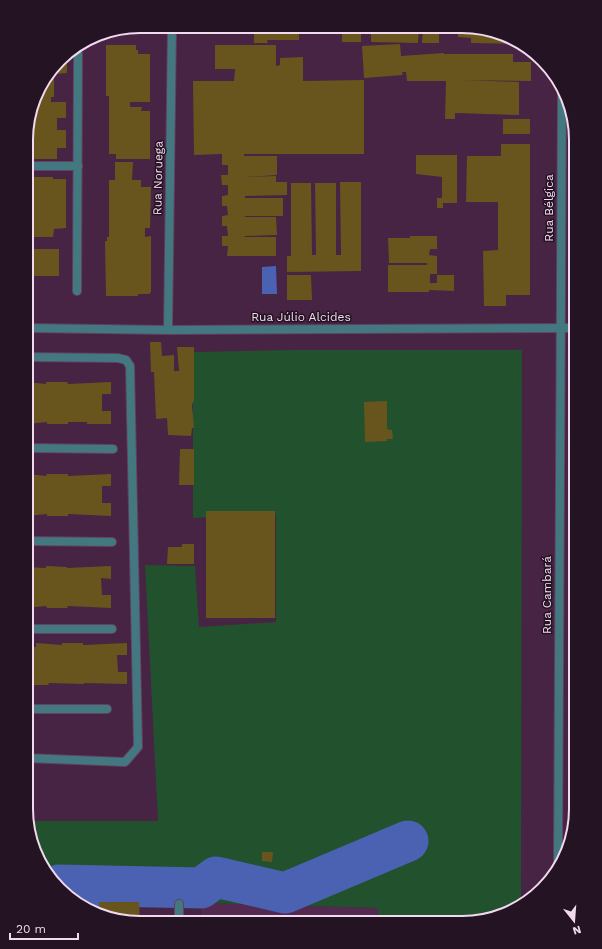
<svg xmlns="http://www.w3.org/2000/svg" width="602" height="949" font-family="'Work Sans',sans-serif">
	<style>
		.built { fill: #532950 }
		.green { fill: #22512d }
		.water { fill: #4b62b2 }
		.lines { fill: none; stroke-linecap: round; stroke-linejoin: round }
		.river { stroke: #4b62b2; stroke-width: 41 }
		.building { fill: #68551e }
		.minor-casing { stroke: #62405f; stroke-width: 10 }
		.minor { stroke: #447881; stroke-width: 8 }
		.labels { text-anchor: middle; stroke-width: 3; stroke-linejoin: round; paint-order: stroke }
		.street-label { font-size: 12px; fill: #f1d9ee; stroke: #241322 }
		.rim { fill: none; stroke: #f1d9ee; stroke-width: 2 }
	</style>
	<rect width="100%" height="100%" fill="#472344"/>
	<path class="built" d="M201 903 379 908 378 923 201 922Z"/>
	<path class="green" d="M292 350H522L521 902 505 914 462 923H378V908L201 903 82 904 71 899 35 852 28 821H158L145 565 195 566 199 627 276 622V515L193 518V352Z"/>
	<path class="water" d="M276 266 277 294H262V267Z"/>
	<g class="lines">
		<path class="river" d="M59 885 201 888 216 877 285 893 408 841"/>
	</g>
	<g class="building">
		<path d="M256 27H299V40H267L268 43H254V28Z"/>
		<rect x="342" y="27" width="19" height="15"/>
		<path d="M371 27 419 29 418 43 371 42Z"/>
		<path d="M423 28H439V43H422Z"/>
		<path d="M458 28H484L518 44 471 43V38L458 37Z"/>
		<path d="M400 44 401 56 444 53V54H513V62H531V81L464 80 519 82V115L455 113V119H445L446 81H407L406 72H402L403 75 364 78 362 46Z"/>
		<path d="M106 45H136V50H138V54H150V102H130V107H142L141 111H150V159H116V154H109V96H106Z"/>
		<path d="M215 45H276V66L280 65V58L303 57V81L364 80V154H244V156H277V175L244 177 276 176V182H287V195L245 196V198H283V216H245V217H276L277 235 244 236 245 237H276V256H227L228 246H222V236H228L227 226H222V216L228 215 227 206H222V196L228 195V185H222L221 175H228V165H222V154L194 155 193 81H234L235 69H215Z"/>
		<path d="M67 53V73L54 74V97H51V102H66V118H57V130H66V148H57V159H27V126L38 89Z"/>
		<rect x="503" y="119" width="27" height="15"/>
		<path d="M501 144H530V295H506V306H484L483 251 498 250V202H466L467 156H501Z"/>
		<path d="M416 155H457V203H443V208H437V198H442V177L416 174Z"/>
		<path d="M115 162H133L132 180H141V187H151L150 228H145V237L151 236V292L149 294H138V296H106L105 241H107V237H109V180H115Z"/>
		<path d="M27 177H53V179H66V228L54 229 53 237H27Z"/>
		<path d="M340 182H361V271L287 272V256H291V183H311L312 255H316L315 183H336V255H341Z"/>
		<path d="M410 236H437V249H430L429 255 437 256V274H430V283H437V275H454V291L429 290V292H388V265H427V263H389L388 238H410Z"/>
		<rect x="27" y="249" width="32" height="27"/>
		<path d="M287 275H311L312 300H287Z"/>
		<path d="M150 342H161L162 356 174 355V371H179L177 347H194V400L192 405 194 428H192L191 436 168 435 167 418 156 419 154 372H151Z"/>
		<path d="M27 382 46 384V382H67L68 384 111 382V394H102V411H111V424H87V422H68V424H47V422L27 424Z"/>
		<path d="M387 401V429L392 430 393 439H387V441L365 442 364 402Z"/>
		<path d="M180 449H194V485H179Z"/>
		<path d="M26 474 47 476 46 474H68V476L111 474V486H102V503H111V516L68 514V516H47V514L26 516Z"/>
		<rect x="206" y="511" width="69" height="107"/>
		<path d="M182 544H194V564H167L168 547H182Z"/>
		<path d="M46 566 67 567V568L111 566V579L101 578 102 595H111V608L68 606 67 608H47L46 606 26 608V567L46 568Z"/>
		<path d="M36 643 62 645V643H83V645L127 643V655H117L118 672H127V684L84 683V684L49 683 48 685H26V647H36Z"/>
		<path d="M262 852H273L272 862 262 861Z"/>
		<path d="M99 902H139L140 922H125L99 911Z"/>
	</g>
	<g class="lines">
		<g class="minor-casing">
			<g id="minor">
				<path d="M27 166H78"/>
				<path d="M77 291 78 54"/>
				<path d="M27 328 168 330 576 328"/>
				<path d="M168 330 172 26"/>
				<path d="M27 448 113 449"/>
				<path d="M26 541 112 542"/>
				<path d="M26 629H112"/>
				<path d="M26 709H107"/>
				<path d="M26 758 125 762 138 747 130 366 126 360 118 358 27 357"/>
				<path d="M558 863 562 89"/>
				<path d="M179 922V904"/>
			</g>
		</g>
		<use href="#minor" class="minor"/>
	</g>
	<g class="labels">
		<g class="street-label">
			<text transform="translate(158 178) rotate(-89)" y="4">Rua Noruega</text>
			<text transform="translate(549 208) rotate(-90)" y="4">Rua Bélgica</text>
			<text x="301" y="321">Rua Júlio Alcides</text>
			<text transform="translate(547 595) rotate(-90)" y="4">Rua Cambará</text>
		</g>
	</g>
	<path d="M0 0H602V949H0ZM140 33H462A107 107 0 0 1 569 140V809A107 107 0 0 1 462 916H140A107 107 0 0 1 33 809V140A107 107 0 0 1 140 33Z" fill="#241322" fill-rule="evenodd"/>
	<path class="rim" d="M140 33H462A107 107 0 0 1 569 140V809A107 107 0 0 1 462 916H140A107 107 0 0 1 33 809V140A107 107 0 0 1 140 33Z"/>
	<g transform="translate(574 921) rotate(163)" stroke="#241322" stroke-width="3" paint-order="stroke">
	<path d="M0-3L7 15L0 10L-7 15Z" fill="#f1d9ee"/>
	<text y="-6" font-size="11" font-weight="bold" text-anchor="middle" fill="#f1d9ee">N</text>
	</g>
	<path d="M10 933v6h68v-6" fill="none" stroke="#f1d9ee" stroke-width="2"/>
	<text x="16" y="933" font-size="12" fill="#f1d9ee" stroke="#241322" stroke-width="3" paint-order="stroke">20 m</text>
</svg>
